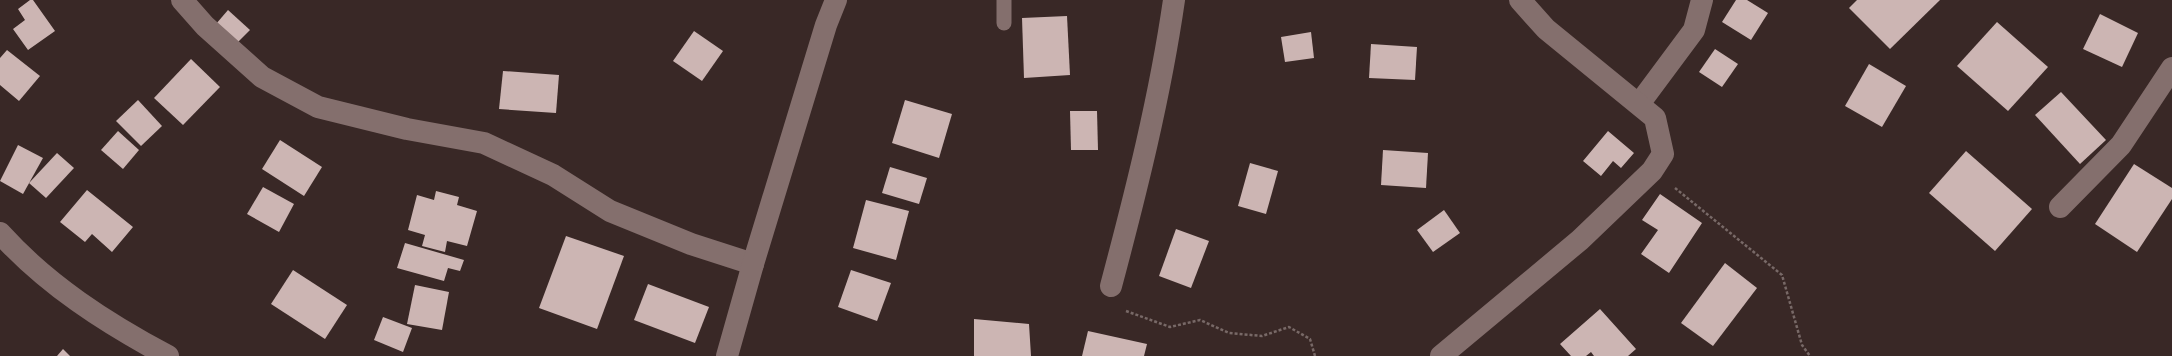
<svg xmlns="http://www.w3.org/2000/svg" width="2172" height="356" font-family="'DejaVu Sans',sans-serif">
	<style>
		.building { fill: #ccb5b3 }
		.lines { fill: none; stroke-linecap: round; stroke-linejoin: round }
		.path { stroke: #786967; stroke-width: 2.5; stroke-dasharray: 3 2; stroke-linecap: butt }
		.lane { stroke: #846f6d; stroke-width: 15 }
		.street { stroke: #846f6d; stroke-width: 22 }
	</style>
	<rect width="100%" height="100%" fill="#392826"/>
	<g class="building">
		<path d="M30 0H33L55 31 28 50 13 29 25 20 18 9Z"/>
		<path d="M1736 0H1747L1768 13 1751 40 1722 22Z"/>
		<path d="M1857 0H1940L1890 49 1849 8Z"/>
		<path d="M228 10 250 30 237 43 216 24Z"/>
		<path d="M2100 14 2138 33 2122 67 2083 49Z"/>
		<path d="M1067 16 1070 75 1024 78 1022 18Z"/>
		<path d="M1997 22 2048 67 2008 111 1957 66Z"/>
		<path d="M694 31 723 51 702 81 673 61Z"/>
		<path d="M1311 32 1314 58 1285 62 1281 37Z"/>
		<path d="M1371 44 1417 47 1415 80 1369 78Z"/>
		<path d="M1715 49 1738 64 1722 87 1699 72Z"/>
		<path d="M7 50 40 76 19 101 0 85V58Z"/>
		<path d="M191 59 220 87 183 125 154 98Z"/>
		<path d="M1869 64 1906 86 1882 127 1845 106Z"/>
		<path d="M503 71 559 75 556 113 499 109Z"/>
		<path d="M2061 92 2106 140 2080 164 2035 115Z"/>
		<path d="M138 100 162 126 141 146 116 121Z"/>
		<path d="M905 100 952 114 939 158 892 143Z"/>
		<path d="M1070 111H1097L1098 150H1071Z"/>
		<path d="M118 131 139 150 123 169 101 150Z"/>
		<path d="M1608 131 1634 153 1621 168 1613 161 1601 176 1583 161Z"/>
		<path d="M280 140 322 167 304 196 262 169Z"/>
		<path d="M18 145 43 158 23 194 0 181Z"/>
		<path d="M1383 150 1428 153 1426 188 1381 185Z"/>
		<path d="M1966 151 2032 209 1995 251 1929 193Z"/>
		<path d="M57 153 74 168 46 198 29 183Z"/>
		<path d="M1250 163 1278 171 1266 214 1238 206Z"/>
		<path d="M2134 164 2172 188V199L2137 252 2095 224Z"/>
		<path d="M890 167 927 178 919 204 882 193Z"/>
		<path d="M263 187 294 204 279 232 247 214Z"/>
		<path d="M87 190 133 227 112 252 92 234 85 242 60 222Z"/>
		<path d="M436 191 459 197 457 205 477 211 467 246 447 241 445 252 422 246 425 235 408 230 417 195 434 200Z"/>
		<path d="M1660 194 1702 223 1669 273 1641 254 1658 230 1642 220Z"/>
		<path d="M866 200 909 211 896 260 853 248Z"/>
		<path d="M1444 210 1460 233 1433 252 1417 230Z"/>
		<path d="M1176 229 1209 241 1191 288 1159 276Z"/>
		<path d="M566 236 624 256 597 329 539 308Z"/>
		<path d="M405 243 464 260 460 271 448 268 444 281 397 268Z"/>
		<path d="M1725 263 1757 288 1713 346 1681 323Z"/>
		<path d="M293 270 347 305 325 339 271 304Z"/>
		<path d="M851 270 891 283 877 321 838 307Z"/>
		<path d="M648 284 709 307 695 343 634 320Z"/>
		<path d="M415 285 449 292 442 330 407 324Z"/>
		<path d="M1600 309 1636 349 1628 356H1594L1591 352 1586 356H1571L1560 344Z"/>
		<path d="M383 317 412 328 403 352 374 340Z"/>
		<path d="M974 319 1029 324 1031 356H974Z"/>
		<path d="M1088 331 1147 344 1144 356H1082Z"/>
		<path d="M63 349 70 356H57Z"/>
	</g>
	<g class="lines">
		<g class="path">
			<path d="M1675 188 1782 275 1802 345 1810 356"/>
			<path d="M1126 311 1170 327 1200 320 1229 333 1262 336 1289 327 1310 339 1315 356"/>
		</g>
		<path class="lane" d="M1004 0V23"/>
		<g class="street">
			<path d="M182 0 205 26 262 77 318 107 407 129 484 143 553 175 610 211 691 244 753 264"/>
			<path d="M1639 104 1694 30 1702 0"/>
			<path d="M2060 207 2121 145 2172 68"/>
			<path d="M0 233C47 285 106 323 168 356"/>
			<path d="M1111 286C1136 192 1160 97 1174 0"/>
			<path d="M727 356 753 264 826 25 836 0"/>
			<path d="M1441 356 1580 240 1652 171 1663 154 1655 118 1546 29 1520 0"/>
		</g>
	</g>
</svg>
